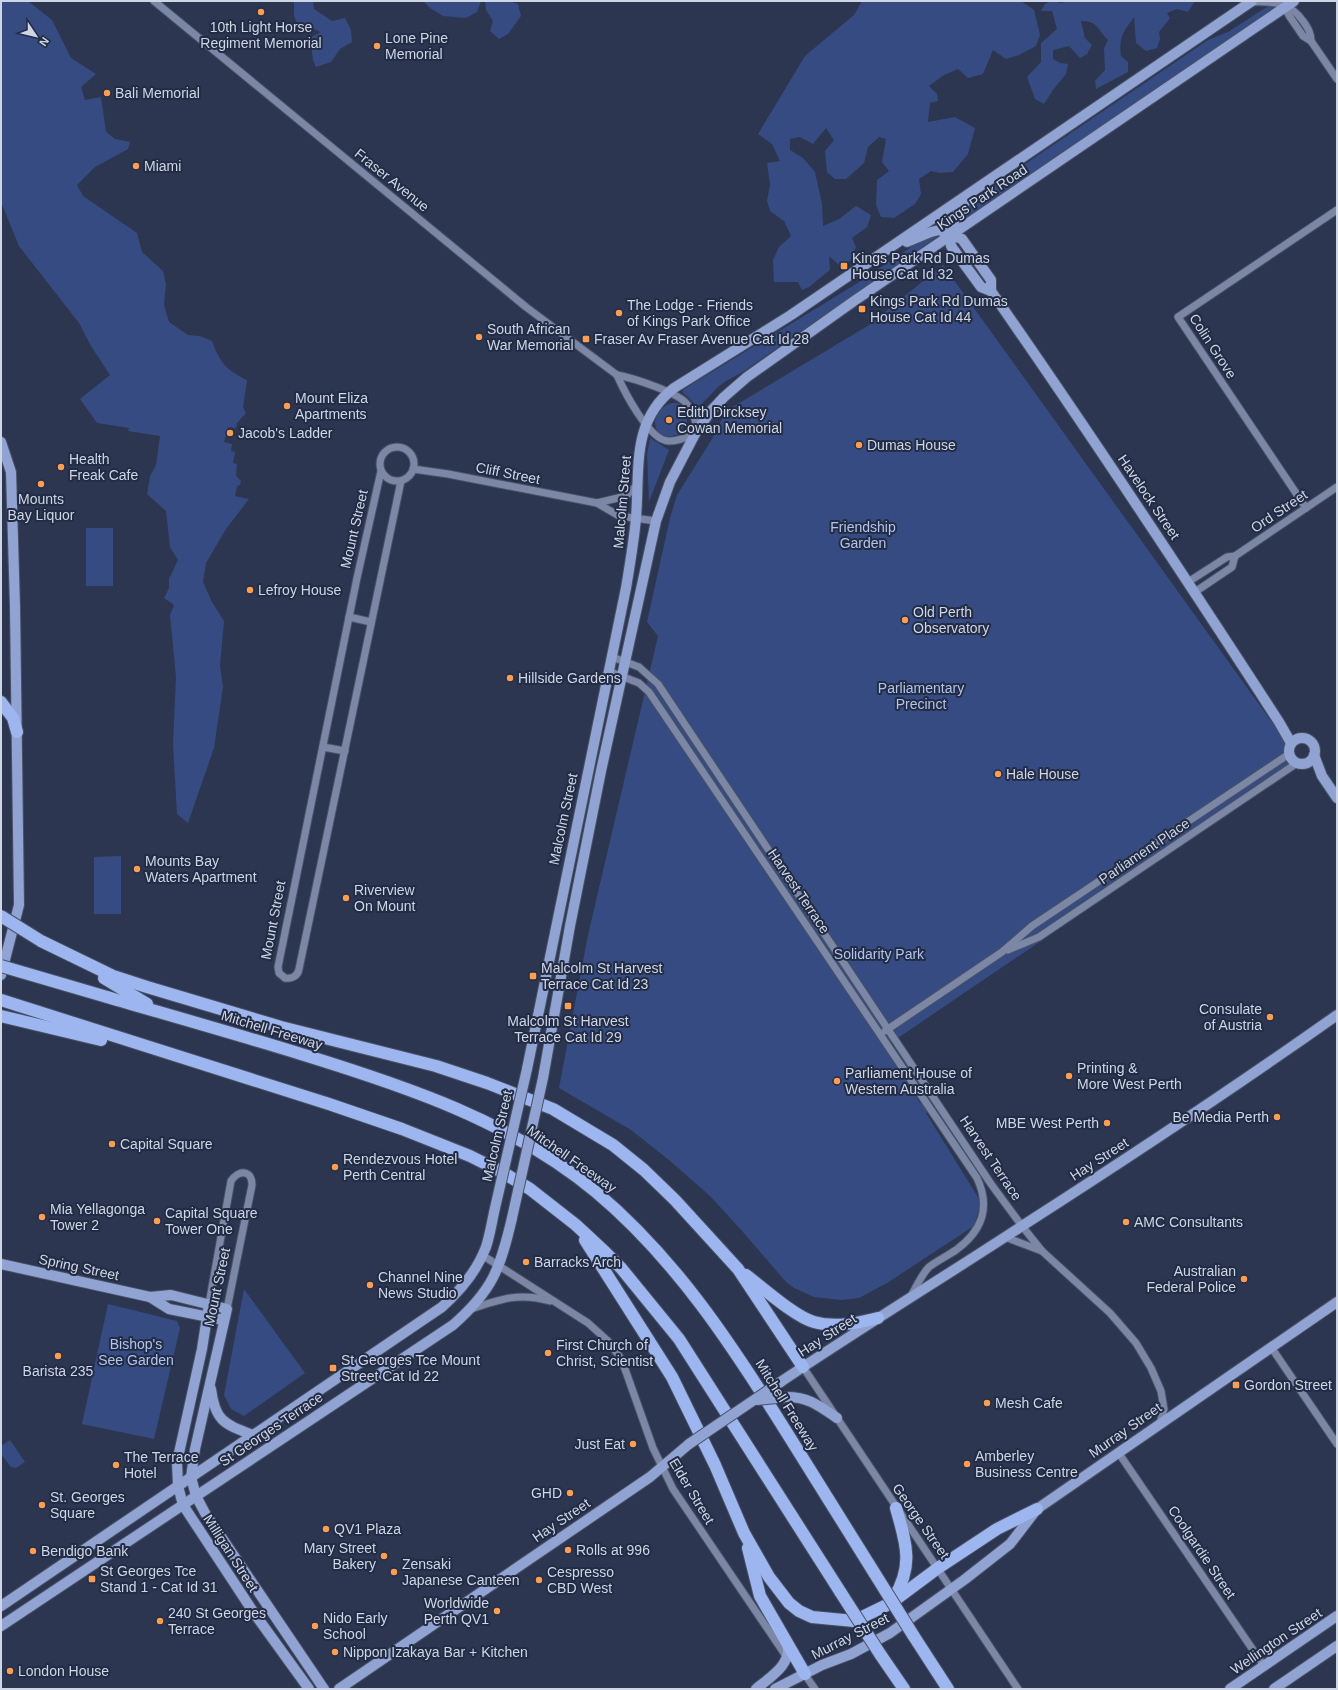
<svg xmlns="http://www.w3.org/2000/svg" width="1338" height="1690" font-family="Arial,sans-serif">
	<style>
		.green { fill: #364b81 }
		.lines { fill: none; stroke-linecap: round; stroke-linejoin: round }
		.minor-casing { stroke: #485166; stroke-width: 9 }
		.major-casing { stroke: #485166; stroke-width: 12 }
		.highway-casing { stroke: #485166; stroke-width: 14 }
		.minor { stroke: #7b87a5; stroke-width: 7 }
		.major { stroke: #90a3d2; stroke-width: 10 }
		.highway { stroke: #9eb6f0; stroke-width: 12 }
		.major-bridge-casing { stroke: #485166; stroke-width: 12; stroke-linecap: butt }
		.highway-bridge-casing { stroke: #485166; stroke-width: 14; stroke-linecap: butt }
		.major-bridge { stroke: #90a3d2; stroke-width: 10 }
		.highway-bridge { stroke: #9eb6f0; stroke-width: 12 }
		.poi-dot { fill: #fc9d52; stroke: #222c45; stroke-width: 1.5 }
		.labels { text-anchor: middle; stroke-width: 4; stroke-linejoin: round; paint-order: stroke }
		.poi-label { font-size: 14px; fill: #ced5e5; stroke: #222c45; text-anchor: start }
		.street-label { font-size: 14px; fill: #ced5e5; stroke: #222c45 }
		.park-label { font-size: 14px; fill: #b1c3ed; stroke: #222c45 }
	</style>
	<rect width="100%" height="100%" fill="#2c3650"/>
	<g class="green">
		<path d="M1 1H28L52 20 71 58 96 74 81 87 85 100 101 97 106 132 115 139 130 142 128 149 95 167 77 185 83 196 137 233 142 252 163 271 166 284 164 305 169 322 188 335 200 336 212 341C220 363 226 370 247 380L243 407 246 413 237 423 236 428 228 427 224 442 232 444 231 451 235 452 233 463 237 464 236 476 241 481 240 485 237 486 235 496 249 499 226 529 206 563 203 582 212 602 224 621 220 666 223 687 214 748 188 823 177 814 173 744 176 677 170 615 174 605 164 598 169 588V579L178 560 170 547 166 511 147 494 150 476 156 465 160 436 128 431 129 428 97 423 80 399 110 375 91 346 79 323 19 246 1 202Z"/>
		<path d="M294 1H313L314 9 332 21 345 18 351 30 352 42 340 49 331 62 316 67 313 60 310 38 321 32 309 27 301 33 294 16Z"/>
		<path d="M423 1H481L477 12 466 18 443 16 430 8Z"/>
		<path d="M485 1H509L518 4 521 16 508 34 499 39 490 31 493 21 486 10Z"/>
		<path d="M862 1H1021L1034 10 1040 35 1036 46 1019 55 1006 59 993 50 983 74 968 78 958 69 944 75 929 86 937 94 938 101 930 103 928 122 955 117 975 128 968 154 953 172 940 173 931 171 919 179 921 194 915 204 894 218 881 217 876 205 877 180 889 171 882 162 886 139 879 137 868 147 864 163 846 179H835L827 172 825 151 834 140 826 128 813 144 800 137 790 139V150L803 158 815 172 822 204 823 226 839 219 856 206 871 215 867 227 852 238 856 247 850 261 839 265 829 256 830 270 809 287 802 290 798 282H774L773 260 779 247 791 236 784 221 770 211 767 201 770 185 767 163 780 161 772 144 758 134 805 56 854 15Z"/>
		<path d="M1051 1 1062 3 1066 1H1195L1188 12 1177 9 1167 13 1170 18 1159 32 1160 39 1157 48 1146 51 1136 43 1134 17C1123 33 1119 36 1121 56L1128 62V72L1096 89 1095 81 1105 70 1104 48 1108 40C1097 29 1098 21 1081 21L1085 38 1092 45 1087 54 1080 58 1069 46 1053 50V59L1060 63 1068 64 1066 74 1053 90 1044 104 1035 99 1027 77 1041 62V43L1057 29 1052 11H1041L1045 4Z"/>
		<path d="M1270 6H1274V9L1151 94 962 220 961 216 978 196 1208 40 1228 32 1262 10Z"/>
		<path d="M940 235 741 373 726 381 718 387 699 407 698 408 689 398 682 392 684 389 856 284 926 237Z"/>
		<path d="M943 265 1302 764 886 1046 920 1103 922 1102 928 1110 926 1113 981 1202 974 1226 887 1283 859 1298 841 1300 814 1297 794 1288 786 1282 743 1232 710 1196 669 1160 631 1130 559 1088 588 935 658 636 647 622 670 518 677 495 712 439 726 411 869 325Z"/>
		<path d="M672 403H678L687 410V422L678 434C666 439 655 436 655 421 658 412 663 405 672 403Z"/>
		<path d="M650 438 669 450 649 502 647 454Z"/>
		<rect x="86" y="528" width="27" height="58"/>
		<path d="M121 856V914H94V857Z"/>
		<path d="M244 1289 305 1373 244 1416 231 1409 224 1395Z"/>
		<path d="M108 1304 177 1321 180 1328 154 1439 82 1424Z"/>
		<path d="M10 1440 25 1462 16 1468 11 1467 1 1454V1446Z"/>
	</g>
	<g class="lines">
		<g class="minor-casing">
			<g id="minor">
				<path d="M154 1 526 307 617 375C633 378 676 392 686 403 693 411 695 420 698 429"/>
				<path d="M1250 2C1272 1 1290 2 1303 21 1308 28 1311 33 1311 41"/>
				<path d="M1287 3V12L1290 17 1303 36 1311 41 1337 79"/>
				<path d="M617 375C624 391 649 440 668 441 677 442 687 437 695 434"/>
				<circle cx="397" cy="464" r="17"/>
				<path d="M413 469 448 474 597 503 619 516 656 521"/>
				<path d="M381 471 357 578 278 967 279 973 285 978C292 979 298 976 299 969L401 481"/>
				<path d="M597 503 626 496 638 484"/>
				<path d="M1306 508 1178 317 1337 210"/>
				<path d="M1188 582 1227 557 1235 556 1337 487"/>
				<path d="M1195 592 1232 567 1235 556"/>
				<path d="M349 617 371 622"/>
				<path d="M612 657 639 667 658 684 991 1184 1022 1226 1042 1251"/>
				<path d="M608 671 639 683 649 692 977 1178C991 1208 982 1231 956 1250 947 1256 937 1261 929 1267 922 1274 916 1287 911 1296"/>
				<path d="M323 747 345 751"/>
				<path d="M1008 950 1039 937 1297 763"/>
				<path d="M885 1031 1002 952 1032 926 1289 754"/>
				<path d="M1005 1237 1042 1251 1110 1313 1136 1343 1151 1368 1161 1391 1164 1409 1160 1423"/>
				<path d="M482 1255 588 1323 608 1341 619 1356 625 1369 653 1448 673 1489 788 1659"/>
				<path d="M209 1304 231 1181C238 1170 252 1169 252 1185L227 1309"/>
				<path d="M471 1309C500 1299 520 1292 550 1301"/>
				<path d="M1271 1347 1337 1444"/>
				<path d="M803 1367 1018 1689"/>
				<path d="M1118 1452 1264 1666"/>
				<path d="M803 1672 815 1689"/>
			</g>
		</g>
		<g class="major-casing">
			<g id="major">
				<path d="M968 199C957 210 949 230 951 246L981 287 991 291C1090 433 1185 577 1279 722L1291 743"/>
				<path d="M907 242 931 232 939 230 962 239 991 280V291"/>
				<path d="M1 442 11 472 15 607 19 905 1 975"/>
				<circle cx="1302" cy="751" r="13"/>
				<path d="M1314 755 1322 776 1337 798"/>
				<path d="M527 1069 626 588C630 564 634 541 636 518 640 468 631 421 674 388L791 315 1252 1"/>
				<path d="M543 1078 570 926 601 771 656 521 670 482 695 434 710 412 724 397 747 377 854 301 1294 1"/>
				<path d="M1 1264 150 1297 169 1309 224 1320"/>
				<path d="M150 1297 171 1295 227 1309 195 1449 191 1477 196 1496 205 1513 324 1689"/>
				<path d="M209 1304 202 1349 177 1462 178 1486 183 1505 254 1613 309 1689"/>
				<path d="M779 1383C859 1329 941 1279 1022 1226 1128 1158 1234 1088 1337 1015"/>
				<path d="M211 1389C215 1421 224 1424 253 1435"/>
				<path d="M787 1397C809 1397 819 1406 837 1418"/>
				<path d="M1 1606 442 1307C461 1290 477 1271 486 1247 490 1235 492 1221 495 1208"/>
				<path d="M1 1626 453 1325C493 1290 500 1269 512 1218"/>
				<path d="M339 1689 650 1477 689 1444"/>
				<path d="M756 1689C770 1677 793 1664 787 1643"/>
				<path d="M775 1689 822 1665 851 1654 890 1633 964 1580 1010 1544 1037 1509 1337 1302"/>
				<path d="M1230 1689 1337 1616"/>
				<path d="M1274 1689 1337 1646"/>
			</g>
		</g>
		<g class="highway-casing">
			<g id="highway">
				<path d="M1 702 13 718 17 732"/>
				<path d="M41 941 113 976 147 987 281 1027 436 1066 487 1083 553 1109 613 1145 644 1170 675 1200 738 1269 803 1367"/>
				<path d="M104 978 147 1004"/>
				<path d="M107 997C172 1016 236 1034 301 1054 405 1086 511 1121 596 1192 676 1259 732 1345 787 1433 816 1480 846 1527 875 1574"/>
				<path d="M1 1000 329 1104 402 1129 470 1156 502 1172 530 1189 576 1225 605 1252 621 1268 679 1339 841 1593"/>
				<path d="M1 1016 101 1040"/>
				<path d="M585 1240 672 1377 715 1465 744 1533 769 1577 789 1603 799 1611 812 1617 854 1621 891 1603 938 1568 997 1529 1037 1509"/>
				<path d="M746 1275C762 1287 795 1317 814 1322 835 1328 858 1323 878 1318"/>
				<path d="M748 1548 760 1596 805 1674"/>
				<path d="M894 1598C914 1565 906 1543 896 1508"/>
				<path d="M913 1635 948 1689"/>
				<path d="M880 1654 904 1689"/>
			</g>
		</g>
		<use href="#minor" class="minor"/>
		<use href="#major" class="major"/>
		<use href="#highway" class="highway"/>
		<g class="major-bridge-casing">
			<g id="major-bridge">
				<path d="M495 1208 527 1069"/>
				<path d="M512 1218 543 1078"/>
				<path d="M757 1400 787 1397"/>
				<path d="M689 1444 779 1383"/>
			</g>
		</g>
		<g class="highway-bridge-casing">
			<g id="highway-bridge">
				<path d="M1 916 41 941"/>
				<path d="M1 966 107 997"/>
				<path d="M875 1574 913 1635"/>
				<path d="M841 1593 880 1654"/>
			</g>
		</g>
		<use href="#major-bridge" class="major-bridge"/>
		<use href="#highway-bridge" class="highway-bridge"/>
	</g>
	<g class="poi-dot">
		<circle cx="261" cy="12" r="4"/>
		<circle cx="377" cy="46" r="4"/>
		<circle cx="107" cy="93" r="4"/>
		<circle cx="136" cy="166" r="4"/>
		<rect x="840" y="262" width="8" height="8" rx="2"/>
		<rect x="858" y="305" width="8" height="8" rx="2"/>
		<circle cx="619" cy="313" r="4"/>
		<circle cx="479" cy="337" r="4"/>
		<rect x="582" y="335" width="8" height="8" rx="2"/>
		<circle cx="287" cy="406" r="4"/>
		<circle cx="669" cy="420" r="4"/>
		<circle cx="230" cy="433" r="4"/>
		<circle cx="859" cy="445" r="4"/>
		<circle cx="61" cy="467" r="4"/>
		<circle cx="41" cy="484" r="4"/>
		<circle cx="250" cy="590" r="4"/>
		<circle cx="905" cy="620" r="4"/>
		<circle cx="510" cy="678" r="4"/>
		<circle cx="998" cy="774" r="4"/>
		<circle cx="137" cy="869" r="4"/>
		<circle cx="346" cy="898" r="4"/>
		<rect x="529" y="972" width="8" height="8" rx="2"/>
		<rect x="564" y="1002" width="8" height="8" rx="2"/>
		<circle cx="1270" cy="1017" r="4"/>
		<circle cx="1069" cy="1076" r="4"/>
		<circle cx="837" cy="1081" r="4"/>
		<circle cx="1277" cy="1117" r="4"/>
		<circle cx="1107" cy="1123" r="4"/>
		<circle cx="112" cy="1144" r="4"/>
		<circle cx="335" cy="1167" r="4"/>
		<circle cx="42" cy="1217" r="4"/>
		<circle cx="157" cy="1221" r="4"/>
		<circle cx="1126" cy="1222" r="4"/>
		<circle cx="526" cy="1262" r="4"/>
		<circle cx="1244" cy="1279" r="4"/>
		<circle cx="370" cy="1285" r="4"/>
		<circle cx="548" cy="1353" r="4"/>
		<circle cx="58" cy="1356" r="4"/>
		<rect x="329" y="1364" width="8" height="8" rx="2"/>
		<rect x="1232" y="1381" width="8" height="8" rx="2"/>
		<circle cx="987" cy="1403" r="4"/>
		<circle cx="633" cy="1444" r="4"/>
		<circle cx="967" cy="1464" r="4"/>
		<circle cx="116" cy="1465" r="4"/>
		<circle cx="570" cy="1493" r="4"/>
		<circle cx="42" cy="1505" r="4"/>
		<circle cx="326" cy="1529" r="4"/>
		<circle cx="568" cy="1550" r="4"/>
		<circle cx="33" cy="1551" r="4"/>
		<circle cx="384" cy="1556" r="4"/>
		<circle cx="394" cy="1572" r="4"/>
		<rect x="88" y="1575" width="8" height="8" rx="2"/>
		<circle cx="539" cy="1580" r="4"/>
		<circle cx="497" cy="1611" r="4"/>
		<circle cx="160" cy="1621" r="4"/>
		<circle cx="315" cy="1626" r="4"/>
		<circle cx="335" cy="1652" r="4"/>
		<circle cx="10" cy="1671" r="4"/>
	</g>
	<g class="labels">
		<g class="poi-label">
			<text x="261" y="32" text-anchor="middle">10th Light Horse<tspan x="261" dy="16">Regiment Memorial</tspan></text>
			<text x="385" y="43">Lone Pine<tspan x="385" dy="16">Memorial</tspan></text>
			<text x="115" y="98">Bali Memorial</text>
			<text x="144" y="171">Miami</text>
			<text x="852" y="263">Kings Park Rd Dumas<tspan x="852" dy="16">House Cat Id 32</tspan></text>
			<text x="870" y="306">Kings Park Rd Dumas<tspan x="870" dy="16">House Cat Id 44</tspan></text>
			<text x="627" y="310">The Lodge - Friends<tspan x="627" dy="16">of Kings Park Office</tspan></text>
			<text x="487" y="334">South African<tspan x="487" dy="16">War Memorial</tspan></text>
			<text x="594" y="344">Fraser Av Fraser Avenue Cat Id 28</text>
			<text x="295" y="403">Mount Eliza<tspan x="295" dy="16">Apartments</tspan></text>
			<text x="677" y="417">Edith Dircksey<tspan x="677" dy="16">Cowan Memorial</tspan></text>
			<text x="238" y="438">Jacob's Ladder</text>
			<text x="867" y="450">Dumas House</text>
			<text x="69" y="464">Health<tspan x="69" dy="16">Freak Cafe</tspan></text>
			<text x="41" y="504" text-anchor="middle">Mounts<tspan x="41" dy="16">Bay Liquor</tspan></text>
			<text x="258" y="595">Lefroy House</text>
			<text x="913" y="617">Old Perth<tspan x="913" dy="16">Observatory</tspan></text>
			<text x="518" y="683">Hillside Gardens</text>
			<text x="1006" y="779">Hale House</text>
			<text x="145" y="866">Mounts Bay<tspan x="145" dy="16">Waters Apartment</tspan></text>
			<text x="354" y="895">Riverview<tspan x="354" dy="16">On Mount</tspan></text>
			<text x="541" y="973">Malcolm St Harvest<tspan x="541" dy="16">Terrace Cat Id 23</tspan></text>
			<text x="1262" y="1014" text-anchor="end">Consulate<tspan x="1262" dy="16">of Austria</tspan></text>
			<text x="568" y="1026" text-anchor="middle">Malcolm St Harvest<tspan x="568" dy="16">Terrace Cat Id 29</tspan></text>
			<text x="1077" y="1073">Printing &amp;<tspan x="1077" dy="16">More West Perth</tspan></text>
			<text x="845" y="1078">Parliament House of<tspan x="845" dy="16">Western Australia</tspan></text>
			<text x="1269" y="1122" text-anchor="end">Be Media Perth</text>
			<text x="1099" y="1128" text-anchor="end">MBE West Perth</text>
			<text x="120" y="1149">Capital Square</text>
			<text x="343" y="1164">Rendezvous Hotel<tspan x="343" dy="16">Perth Central</tspan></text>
			<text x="50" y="1214">Mia Yellagonga<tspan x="50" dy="16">Tower 2</tspan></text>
			<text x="165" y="1218">Capital Square<tspan x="165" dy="16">Tower One</tspan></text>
			<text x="1134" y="1227">AMC Consultants</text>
			<text x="534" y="1267">Barracks Arch</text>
			<text x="1236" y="1276" text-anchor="end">Australian<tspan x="1236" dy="16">Federal Police</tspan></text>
			<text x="378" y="1282">Channel Nine<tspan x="378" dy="16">News Studio</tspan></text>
			<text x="556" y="1350">First Church of<tspan x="556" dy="16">Christ, Scientist</tspan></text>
			<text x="341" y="1365">St Georges Tce Mount<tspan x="341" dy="16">Street Cat Id 22</tspan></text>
			<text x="58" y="1376" text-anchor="middle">Barista 235</text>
			<text x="1244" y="1390">Gordon Street</text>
			<text x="995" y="1408">Mesh Cafe</text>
			<text x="625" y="1449" text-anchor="end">Just Eat</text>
			<text x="975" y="1461">Amberley<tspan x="975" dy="16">Business Centre</tspan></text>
			<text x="124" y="1462">The Terrace<tspan x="124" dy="16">Hotel</tspan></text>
			<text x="562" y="1498" text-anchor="end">GHD</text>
			<text x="50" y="1502">St. Georges<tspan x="50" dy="16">Square</tspan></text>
			<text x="334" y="1534">QV1 Plaza</text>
			<text x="376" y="1553" text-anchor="end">Mary Street<tspan x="376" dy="16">Bakery</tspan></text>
			<text x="576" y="1555">Rolls at 996</text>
			<text x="41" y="1556">Bendigo Bank</text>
			<text x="402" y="1569">Zensaki<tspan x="402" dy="16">Japanese Canteen</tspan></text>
			<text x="100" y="1576">St Georges Tce<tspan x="100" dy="16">Stand 1 - Cat Id 31</tspan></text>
			<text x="547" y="1577">Cespresso<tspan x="547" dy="16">CBD West</tspan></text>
			<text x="489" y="1608" text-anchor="end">Worldwide<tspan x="489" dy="16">Perth QV1</tspan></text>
			<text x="168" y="1618">240 St Georges<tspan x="168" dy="16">Terrace</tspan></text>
			<text x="323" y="1623">Nido Early<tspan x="323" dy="16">School</tspan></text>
			<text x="343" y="1657">Nippon Izakaya Bar + Kitchen</text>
			<text x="18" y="1676">London House</text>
		</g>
		<g class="street-label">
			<text transform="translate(392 180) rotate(39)" y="5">Fraser Avenue</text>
			<text transform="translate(982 197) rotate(-34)" y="5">Kings Park Road</text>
			<text transform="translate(1213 346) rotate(57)" y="5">Colin Grove</text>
			<text transform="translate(508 473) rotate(11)" y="5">Cliff Street</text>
			<text transform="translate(1149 497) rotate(56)" y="5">Havelock Street</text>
			<text transform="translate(622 502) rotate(-85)" y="5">Malcolm Street</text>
			<text transform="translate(1279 511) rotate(-34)" y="5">Ord Street</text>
			<text transform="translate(354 529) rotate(-77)" y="5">Mount Street</text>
			<text transform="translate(563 819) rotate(-78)" y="5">Malcolm Street</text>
			<text transform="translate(1144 851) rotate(-34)" y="5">Parliament Place</text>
			<text transform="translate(799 891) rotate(56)" y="5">Harvest Terrace</text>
			<text transform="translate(273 920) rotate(-79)" y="5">Mount Street</text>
			<text transform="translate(272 1030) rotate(17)" y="5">Mitchell Freeway</text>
			<text transform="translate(497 1136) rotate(-77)" y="5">Malcolm Street</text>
			<text transform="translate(991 1158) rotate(56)" y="5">Harvest Terrace</text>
			<text transform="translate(572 1159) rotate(35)" y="5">Mitchell Freeway</text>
			<text transform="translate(1099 1159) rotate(-33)" y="5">Hay Street</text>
			<text transform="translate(79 1267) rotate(12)" y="5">Spring Street</text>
			<text transform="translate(217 1287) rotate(-78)" y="5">Mount Street</text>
			<text transform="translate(827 1335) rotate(-33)" y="5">Hay Street</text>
			<text transform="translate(787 1405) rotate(58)" y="5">Mitchell Freeway</text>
			<text transform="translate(271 1429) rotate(-34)" y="5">St Georges Terrace</text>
			<text transform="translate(1125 1430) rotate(-35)" y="5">Murray Street</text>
			<text transform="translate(692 1491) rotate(59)" y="5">Elder Street</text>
			<text transform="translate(561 1520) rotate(-34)" y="5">Hay Street</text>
			<text transform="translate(921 1521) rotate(55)" y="5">George Street</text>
			<text transform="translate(1202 1552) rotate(56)" y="5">Coolgardie Street</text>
			<text transform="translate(231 1553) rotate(57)" y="5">Milligan Street</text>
			<text transform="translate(850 1636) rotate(-27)" y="5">Murray Street</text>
			<text transform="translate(1276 1641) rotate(-34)" y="5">Wellington Street</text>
		</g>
		<g class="park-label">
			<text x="863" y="532">Friendship<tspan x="863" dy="16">Garden</tspan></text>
			<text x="921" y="693">Parliamentary<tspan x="921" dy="16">Precinct</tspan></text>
			<text x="879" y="959">Solidarity Park</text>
			<text x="136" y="1349">Bishop's<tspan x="136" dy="16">See Garden</tspan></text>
		</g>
	</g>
	<rect width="1338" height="1690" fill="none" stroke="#ced5e5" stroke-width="4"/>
	<g transform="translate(36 36) rotate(125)" stroke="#222c45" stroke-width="3" paint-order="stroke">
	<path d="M0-3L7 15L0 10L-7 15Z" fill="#ced5e5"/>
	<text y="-6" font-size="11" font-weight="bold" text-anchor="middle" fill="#ced5e5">N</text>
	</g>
</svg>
